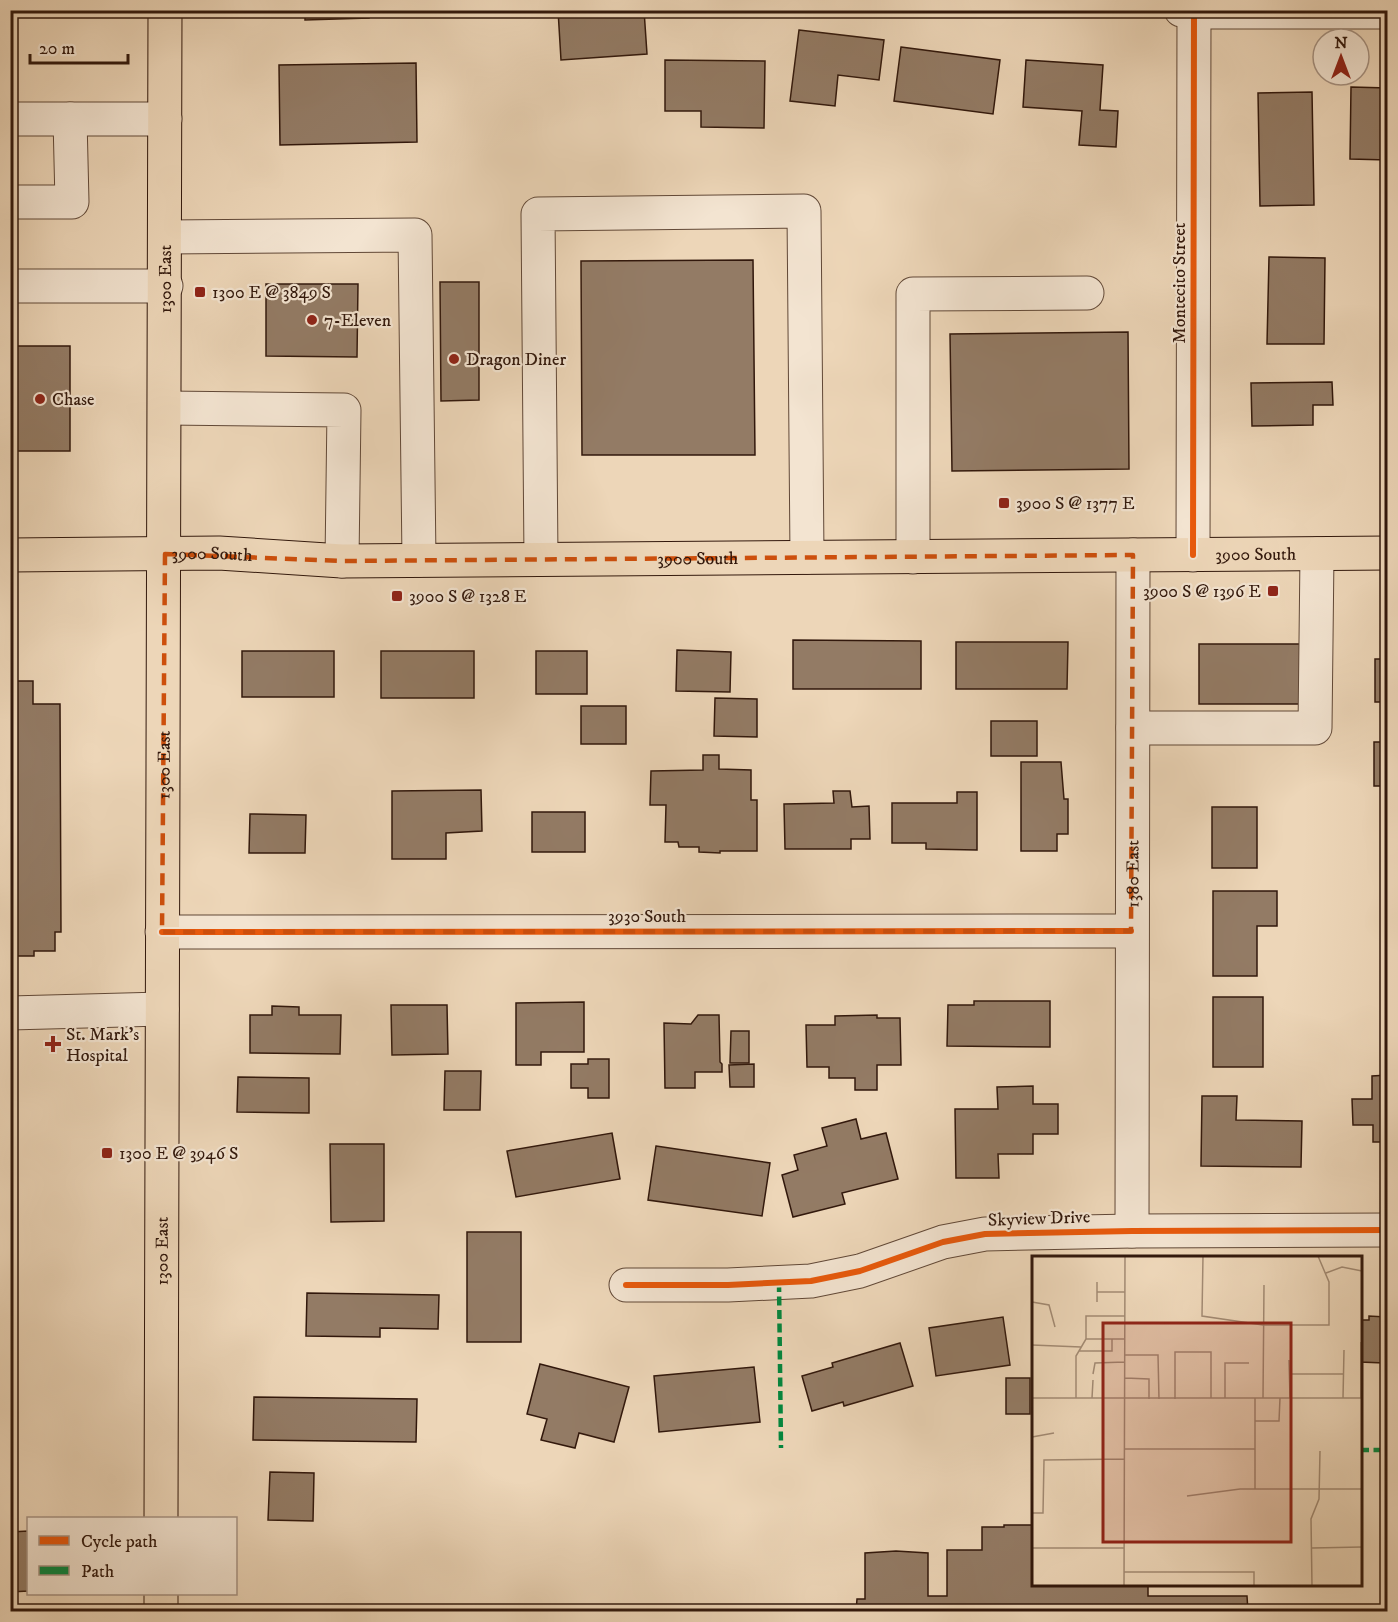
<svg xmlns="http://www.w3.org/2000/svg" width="1398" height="1622" font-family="'IM FELL DW Pica',serif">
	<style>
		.building { fill: #937b65; stroke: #32180c; stroke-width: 1.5 }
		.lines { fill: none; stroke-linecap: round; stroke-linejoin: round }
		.minor-casing { stroke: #614837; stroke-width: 35 }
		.major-casing { stroke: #32180c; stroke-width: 35 }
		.minor { stroke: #f3e4d1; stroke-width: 33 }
		.major { stroke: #edd6b8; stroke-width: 33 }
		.quiet { stroke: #00873e; stroke-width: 4.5; stroke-dasharray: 9 4.5; stroke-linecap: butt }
		.cycleway-casing { stroke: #f3e4d1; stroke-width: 10 }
		.cycleway { stroke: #e8590c; stroke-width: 6 }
		.marked { fill: none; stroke: #cd4f0c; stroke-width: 4.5; stroke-dasharray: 12 8; stroke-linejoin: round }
		.poi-dot { fill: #8f2418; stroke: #f3e4d1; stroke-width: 2 }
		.labels { text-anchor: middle; stroke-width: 4.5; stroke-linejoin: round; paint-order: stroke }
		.street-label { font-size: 18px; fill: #32180c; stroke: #f3e4d1 }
		.poi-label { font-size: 18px; fill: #32180c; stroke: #f3e4d1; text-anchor: start }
		.inset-road { fill: none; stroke: #a28a73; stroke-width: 1.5 }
		.view { fill: #8f2418; fill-opacity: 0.15; stroke: #8f2418; stroke-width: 3 }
		.inset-edge { fill: none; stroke: #32180c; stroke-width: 3 }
	</style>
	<rect width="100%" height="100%" fill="#edd6b8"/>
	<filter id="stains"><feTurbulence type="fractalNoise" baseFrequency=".00333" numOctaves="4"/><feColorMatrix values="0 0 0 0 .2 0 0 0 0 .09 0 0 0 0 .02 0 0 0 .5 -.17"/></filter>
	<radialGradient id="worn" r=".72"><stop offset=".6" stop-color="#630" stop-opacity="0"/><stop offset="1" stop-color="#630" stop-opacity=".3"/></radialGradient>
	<g class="building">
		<path d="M305 10H368L369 18 305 20Z"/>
		<path d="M558 10H644L647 54 561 60Z"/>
		<path d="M799 30 884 40 879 80 838 75 835 106 790 101Z"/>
		<path d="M901 47 1000 60 993 114 894 101Z"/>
		<path d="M665 60 765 61 764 128 701 127V111H665Z"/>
		<path d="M1026 60 1103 65 1100 110 1118 111 1116 147 1079 145 1082 111 1023 107Z"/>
		<path d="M416 63 417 142 280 145 279 65Z"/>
		<path d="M1351 87 1388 88V160L1350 159Z"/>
		<path d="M1312 92 1314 205 1260 206 1258 93Z"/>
		<path d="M1269 257 1325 258 1324 344H1267Z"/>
		<path d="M753 260 755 455H582L581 261Z"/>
		<path d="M440 282H479V400L441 401Z"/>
		<path d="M266 284H358L357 357 266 356Z"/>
		<path d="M1128 332 1129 469 952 471 950 334Z"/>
		<rect x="10" y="346" width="60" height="105"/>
		<path d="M1332 382 1333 405H1313V425L1252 426 1251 383Z"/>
		<path d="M793 640 921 641V689H793Z"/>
		<path d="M956 642H1068L1067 689H956Z"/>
		<path d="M1199 644H1301L1300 704H1199Z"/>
		<path d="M677 650 731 652 730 692 676 691Z"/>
		<rect x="242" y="651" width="92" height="46"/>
		<rect x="381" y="651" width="93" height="47"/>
		<rect x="536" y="651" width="51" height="43"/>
		<rect x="1375" y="659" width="13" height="43"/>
		<path d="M10 681H33V704H60L61 932H55V951H34V956H10Z"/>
		<path d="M715 698 757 699V737L714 736Z"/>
		<rect x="581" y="706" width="45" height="38"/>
		<rect x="991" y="721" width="46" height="35"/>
		<rect x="1374" y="742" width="14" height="44"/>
		<path d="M703 755H719V769L751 770V800H757V851H720V853L699 852V847H679L678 842H665L666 805H650L651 771 703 770Z"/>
		<path d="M1021 762H1061L1064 799H1068V834H1057V851H1021Z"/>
		<path d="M481 790 482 831 446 833V859H392V791Z"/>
		<path d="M833 791H850L852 807 869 806 870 839H851V849H785L784 804 834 803Z"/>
		<path d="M957 792H977V850L926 849V843H892V803H957Z"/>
		<rect x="1212" y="807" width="45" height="61"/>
		<rect x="532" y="812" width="53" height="40"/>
		<path d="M250 814 306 815 305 853H249Z"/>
		<path d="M1213 891H1277V926H1257V976H1213Z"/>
		<rect x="1213" y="997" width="50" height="70"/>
		<path d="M974 1001H1050V1047L947 1046 948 1005H974Z"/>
		<path d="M584 1002V1052H541V1065H516V1003Z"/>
		<path d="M391 1005H447L448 1054 392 1055Z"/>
		<path d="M272 1006 299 1007V1015H341L340 1054 250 1053V1015H272Z"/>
		<path d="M698 1015H719L720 1062 722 1064V1072H695V1088H665L664 1023 691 1024Z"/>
		<path d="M877 1015V1018H900L901 1065H877V1090H855V1078H829V1067H807L806 1025H835V1016Z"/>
		<path d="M731 1031H749V1063H730Z"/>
		<path d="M588 1059H609V1098H588V1088H571V1064H588Z"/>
		<path d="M754 1064V1087H730L729 1065Z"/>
		<path d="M445 1071H481L480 1110H444Z"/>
		<path d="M1388 1075V1142H1373V1125H1353L1352 1099H1372V1076Z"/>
		<path d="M238 1077 309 1078V1113L237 1112Z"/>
		<path d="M1033 1086V1104H1058V1134H1033V1154H998L999 1178H956L955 1109H998L997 1087Z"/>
		<path d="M1202 1096H1237L1236 1120 1302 1121 1301 1167 1201 1166Z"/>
		<path d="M856 1119 861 1139 886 1133 898 1179 842 1193 845 1204 793 1217 782 1175 798 1170 794 1155 827 1146 822 1128Z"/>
		<path d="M612 1133 620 1179 516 1197 507 1151Z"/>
		<path d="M330 1144H384V1221L331 1222Z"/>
		<path d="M656 1146 770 1163 762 1216 648 1200Z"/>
		<rect x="467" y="1232" width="54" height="110"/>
		<path d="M307 1293 439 1295 438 1329 380 1328V1337L306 1336Z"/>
		<path d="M1387 1312 1388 1381H1383L1384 1363 1360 1362V1320H1369V1316L1386 1317Z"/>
		<path d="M1003 1317 1010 1365 936 1376 929 1328Z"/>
		<path d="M900 1343 913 1386 844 1406 843 1402 812 1411 802 1376 833 1367 832 1363Z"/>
		<path d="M540 1364 629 1387 614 1442 579 1433 575 1448 541 1440 547 1419 527 1414Z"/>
		<path d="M754 1367 760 1422 659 1432 654 1376Z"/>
		<rect x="1006" y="1378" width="24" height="36"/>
		<path d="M254 1397 417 1399 416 1442 253 1440Z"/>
		<path d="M1386 1467H1388L1387 1543Z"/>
		<path d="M270 1472 314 1473 313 1521 268 1520Z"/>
		<path d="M1004 1525H1034V1584H1148V1596H1247L1248 1612H856L857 1599H865V1553L896 1551 928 1553V1596H947V1550H982V1527H1004Z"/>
		<path d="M28 1531V1591L10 1592V1532Z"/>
	</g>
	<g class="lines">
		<g class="minor-casing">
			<g id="minor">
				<path d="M1181 10 1194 12H1388"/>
				<path d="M10 119H165"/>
				<path d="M10 202H72L70 119"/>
				<path d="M166 237 415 235 419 560"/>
				<path d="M10 286H166"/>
				<path d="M166 408 344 410 342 561"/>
				<path d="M1193 555 1194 10"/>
				<path d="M913 557V294L1087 293"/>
				<path d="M541 559 538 214 804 211 807 557"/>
				<path d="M1133 728H1315L1317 554"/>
				<path d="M162 932 1131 931"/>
				<path d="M10 1013 162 1009"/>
				<path id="s1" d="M1132 1231 1133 555"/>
				<path d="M626 1285H728L811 1281 860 1271 943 1242 985 1234 1132 1231 1388 1230"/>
			</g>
		</g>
		<g class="major-casing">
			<g id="major">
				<path id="s2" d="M10 555 219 553 342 561 1388 553"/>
				<path id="s3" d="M161 1518C162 1016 166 513 165 10"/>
				<path d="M161 1612V1594"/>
			</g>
		</g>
		<use href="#minor" class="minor"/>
		<use href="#major" class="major"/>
		<g class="quiet">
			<path d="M779 1283 781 1448"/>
			<path d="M1360 1450H1388"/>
		</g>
		<g class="cycleway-casing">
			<g id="cycleway">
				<path d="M1193 555 1194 10"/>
				<path d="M162 932 1131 931"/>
				<path d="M626 1285H728L811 1281 860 1271 943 1242 985 1234 1132 1231 1388 1230"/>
			</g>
		</g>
		<use href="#cycleway" class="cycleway"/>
	</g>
	<path class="marked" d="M165 554 342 561 1133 555 1131 931 162 932Z"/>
	<g class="poi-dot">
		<rect x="194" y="286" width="12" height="12" rx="3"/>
		<circle cx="312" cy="320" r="6"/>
		<circle cx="454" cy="359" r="6"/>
		<circle cx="40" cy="399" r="6"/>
		<rect x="998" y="497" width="12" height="12" rx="3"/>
		<rect x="1267" y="585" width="12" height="12" rx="3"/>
		<rect x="391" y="590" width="12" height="12" rx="3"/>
		<path d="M50 1035h6v6h6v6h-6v6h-6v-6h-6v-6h6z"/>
		<rect x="101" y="1147" width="12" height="12" rx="3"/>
	</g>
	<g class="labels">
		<g class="street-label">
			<text dy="6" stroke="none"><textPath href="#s3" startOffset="1239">1300 East</textPath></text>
			<text transform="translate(1179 283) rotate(-90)" y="6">Montecito Street</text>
			<text dy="6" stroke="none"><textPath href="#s2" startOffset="1246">3900 South</textPath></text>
			<text dy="6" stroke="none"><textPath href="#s2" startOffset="202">3900 South</textPath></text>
			<text dy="6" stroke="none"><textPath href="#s2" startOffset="688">3900 South</textPath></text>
			<text dy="6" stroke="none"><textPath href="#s3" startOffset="753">1300 East</textPath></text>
			<text dy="6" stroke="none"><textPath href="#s1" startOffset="357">1380 East</textPath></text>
			<text x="647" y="922">3930 South</text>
			<text transform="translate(1039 1218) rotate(-2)" y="6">Skyview Drive</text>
			<text dy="6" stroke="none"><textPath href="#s3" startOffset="267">1300 East</textPath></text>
		</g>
		<g class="poi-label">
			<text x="212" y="298">1300 E @ 3849 S</text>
			<text x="324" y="326">7-Eleven</text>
			<text x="466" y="365">Dragon Diner</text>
			<text x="52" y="405">Chase</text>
			<text x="1016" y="509">3900 S @ 1377 E</text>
			<text x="1261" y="597" text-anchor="end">3900 S @ 1396 E</text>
			<text x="409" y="602">3900 S @ 1328 E</text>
			<text x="66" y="1040">St. Mark's<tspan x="66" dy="21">Hospital</tspan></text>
			<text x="119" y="1159">1300 E @ 3946 S</text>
		</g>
	</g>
	<g transform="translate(1032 1256)">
		<rect width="330" height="330" fill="#edd6b8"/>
		<path class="inset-road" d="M171 0 170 60 231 69H297V26L286 0M294 17 310 11 330 15M65 26V46M65 36H93M0 46 17 49 23 71M54 83H93M329 86V142M0 89 49 91M47 95H80V83M93 99H126L127 143M257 104 258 142M61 118 63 107 93 106M258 118H311M93 122 117 123V143M0 142H330M44 142V100L54 83V60H93M60 142 61 124M193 142V107H217M231 142 232 29M311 142 312 94M143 143V96H179V142M223 165H247L248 142M0 181 22 177M92 193H223M223 233V142M155 240 208 233H330M0 257H11L12 204 92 203M0 292H92M280 292 330 291M92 316H222V330M92 330 93 0M280 330 279 263 287 243 288 195"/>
		<path class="view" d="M71 67H259V286H71Z"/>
		<rect width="330" height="330" class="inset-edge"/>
	</g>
	<rect width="1398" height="1622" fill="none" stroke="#edd6b8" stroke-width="36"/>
	<rect x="12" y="12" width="1374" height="1598" fill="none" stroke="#32180c" stroke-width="3"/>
	<rect x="18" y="18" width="1362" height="1586" fill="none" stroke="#32180c" stroke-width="1.5"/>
	<rect x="27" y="1517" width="210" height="78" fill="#f3e4d1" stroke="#a69282" stroke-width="1.5"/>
	<rect x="39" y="1536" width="30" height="9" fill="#e8590c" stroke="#a69282" stroke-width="1.5"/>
	<text x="81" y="1547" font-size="18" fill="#32180c">Cycle path</text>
	<rect x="39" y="1566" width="30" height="9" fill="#00873e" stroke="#a69282" stroke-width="1.5"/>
	<text x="81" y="1577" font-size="18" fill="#32180c">Path</text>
	<g transform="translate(1341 57)"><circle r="28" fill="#f3e4d1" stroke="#a69282" stroke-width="1.5"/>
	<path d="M0-4.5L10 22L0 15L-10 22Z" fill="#8f2418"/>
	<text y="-9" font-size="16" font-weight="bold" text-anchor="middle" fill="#32180c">N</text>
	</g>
	<path d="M30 54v9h98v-9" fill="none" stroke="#32180c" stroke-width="3"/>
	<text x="39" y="54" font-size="18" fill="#32180c" stroke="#f3e4d1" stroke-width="4.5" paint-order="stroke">20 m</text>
	<rect width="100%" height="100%" filter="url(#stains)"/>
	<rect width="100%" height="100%" fill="url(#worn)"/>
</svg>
